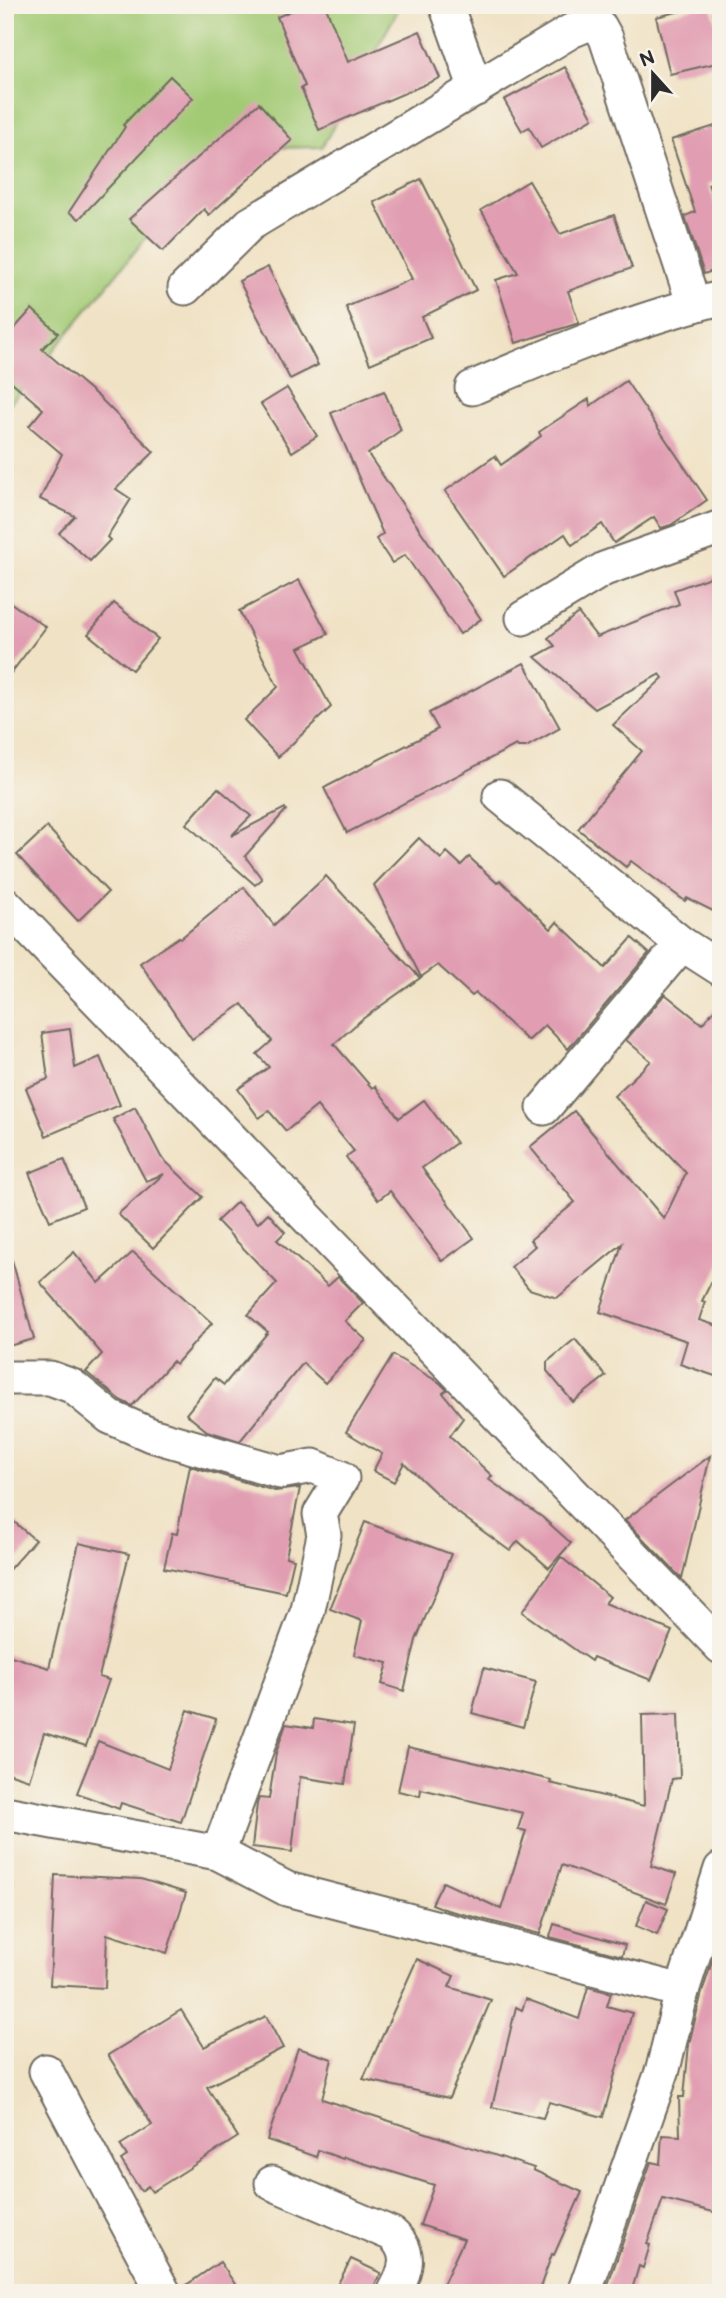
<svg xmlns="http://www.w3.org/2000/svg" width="726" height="2298" font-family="'Balsamiq Sans',sans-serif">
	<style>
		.green { fill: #a2ca75; stroke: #667a50; stroke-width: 2 }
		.building { fill: #e19eb2 }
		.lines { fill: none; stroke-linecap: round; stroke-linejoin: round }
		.street-casing { stroke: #706b61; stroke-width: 37 }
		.street { stroke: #fff; stroke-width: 33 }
	</style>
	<rect width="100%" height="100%" fill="#f7f3e8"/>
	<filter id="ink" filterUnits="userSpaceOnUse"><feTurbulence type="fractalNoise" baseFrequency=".0143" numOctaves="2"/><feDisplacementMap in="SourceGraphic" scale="14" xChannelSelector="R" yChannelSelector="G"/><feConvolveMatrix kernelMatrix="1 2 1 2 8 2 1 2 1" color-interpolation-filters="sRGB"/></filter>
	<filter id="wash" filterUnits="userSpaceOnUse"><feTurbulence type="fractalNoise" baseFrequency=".00686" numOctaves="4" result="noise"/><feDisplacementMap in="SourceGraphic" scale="28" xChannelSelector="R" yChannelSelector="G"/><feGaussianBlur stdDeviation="1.57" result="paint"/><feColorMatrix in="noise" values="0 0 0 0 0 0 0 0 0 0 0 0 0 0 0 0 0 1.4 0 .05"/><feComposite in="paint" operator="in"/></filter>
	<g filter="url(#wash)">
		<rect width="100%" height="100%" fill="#f0e2c5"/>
		<path class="green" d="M5 5H401L322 147 219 149 5 410Z"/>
		<g id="blocks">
			<g class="building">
				<path d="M304 5H325L348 62 420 31 440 78 319 130 301 88 305 86 277 17Z"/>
				<path d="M706 5H711L721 43V62L670 74 656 17Z"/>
				<path d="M565 67 593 118 541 148 529 127 522 131 504 100Z"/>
				<path d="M170 76 193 98 79 219 69 212 125 127 123 125Z"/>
				<path d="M259 103 292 140 209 215 204 209 163 251 129 219Z"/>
				<path d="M721 124V180L708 184 721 220V268L704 274 685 216 695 212 671 140Z"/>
				<path d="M421 179 476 290 422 317 431 338 370 364 346 307 412 279 374 202Z"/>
				<path d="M529 181 560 234 614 215 632 268 568 291 579 323 516 343 496 280 518 273 481 210Z"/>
				<path d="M268 267 318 365 290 379 239 281Z"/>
				<path d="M32 309 58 333 42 349 100 398 154 452 116 489 131 499 107 537 110 540 90 561 59 533 75 516 40 499 62 454 29 426 43 409 5 376V339Z"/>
				<path d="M626 381 707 500 671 525 661 528 654 517 614 543 602 524 572 545 565 534 504 576 445 491 495 456 501 465 541 436 539 432 589 399 590 406Z"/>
				<path d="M287 388 317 436 292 452 261 404Z"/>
				<path d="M384 391 401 430 368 454 481 619 460 634 405 555 392 563 376 539 383 534 331 413Z"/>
				<path d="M721 573V915L687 898 685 901 631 861 626 867 578 829 642 751 613 725 663 678 660 674 595 709 535 657 555 646 548 638 578 613 597 637 679 604 674 590Z"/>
				<path d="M299 580 328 634 299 648 331 707 278 757 244 720 278 687 239 611Z"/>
				<path d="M5 599 46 627 5 681Z"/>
				<path d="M114 603 158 639 132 670 88 634Z"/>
				<path d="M524 663 560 728 526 747H518L516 745 347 833 324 788 438 729 429 713Z"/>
				<path d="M218 788 251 816 231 836 285 808 286 810 245 856 262 879 255 885 186 824Z"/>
				<path d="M47 827 108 892 78 921 17 855Z"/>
				<path d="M419 838 441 859 447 852 461 865 469 857 497 883 500 880 551 929 557 922 605 968 632 938 649 953 568 1049 545 1025 529 1040 526 1039 476 993 472 996 438 965 421 977 374 885Z"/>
				<path d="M326 876 420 978 361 1020 334 1044 372 1088 375 1086 399 1118 424 1100 456 1143 422 1168 474 1238 442 1261 390 1191 378 1200 346 1157 354 1151 317 1106 286 1131 269 1111 259 1118 238 1089 269 1067 257 1054 272 1041 242 1004 192 1039 140 963 179 937 181 938 244 887 274 925Z"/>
				<path d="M665 994 702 1024 721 1002V1262L702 1301 705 1302 699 1320 721 1327V1378L680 1364 687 1341 600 1312 622 1244 557 1298 529 1289 511 1267 535 1246 530 1240 575 1202 530 1147 574 1111 664 1219 686 1173 614 1096 651 1061 626 1040Z"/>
				<path d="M70 1029 75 1068 100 1057 120 1105 46 1136 26 1088 48 1079 42 1033Z"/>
				<path d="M135 1107 161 1157 203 1197 153 1248 118 1214 164 1174 146 1181 113 1119Z"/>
				<path d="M64 1159 84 1207 50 1221 29 1173Z"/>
				<path d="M237 1202 258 1223 268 1213 285 1232 277 1240 328 1286 338 1277 363 1303 345 1321 366 1340 325 1383 303 1363 240 1441 207 1431 186 1414 215 1378 224 1385 268 1332 248 1315 277 1283 217 1221Z"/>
				<path d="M74 1252 99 1283 133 1252 212 1323 176 1364 173 1361 132 1406 120 1400 86 1372 102 1354 40 1282Z"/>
				<path d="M12 1260 34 1339 5 1347V1261Z"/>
				<path d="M575 1339 606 1376 573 1402 547 1371V1362Z"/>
				<path d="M393 1355 440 1383 447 1390 443 1393 463 1418 450 1436 492 1476 488 1479 542 1517 571 1543 549 1568 518 1541 510 1551 454 1510 404 1463 394 1482 373 1471 382 1454 346 1432Z"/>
				<path d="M710 1456 682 1579 625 1520Z"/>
				<path d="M190 1466 275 1491 300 1488 286 1557 294 1559 286 1593 164 1568 172 1533 177 1534Z"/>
				<path d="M5 1514 35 1540 5 1574Z"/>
				<path d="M365 1522 451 1554 416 1640 404 1691 382 1684 388 1663 354 1655 362 1621 330 1609Z"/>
				<path d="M79 1543 129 1554 99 1677 109 1680 86 1746 44 1733 29 1780 5 1772V1654L49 1668Z"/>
				<path d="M561 1557 610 1597 605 1603 672 1631 651 1680 593 1657 591 1661 522 1612Z"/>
				<path d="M484 1668 536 1682 523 1727 472 1713Z"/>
				<path d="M188 1710 216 1719 181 1822 121 1803 119 1809 77 1793 98 1741 168 1769Z"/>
				<path d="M678 1714 680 1778 672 1779 651 1866 676 1874 666 1904 562 1865 540 1934 447 1910 432 1904 443 1882 501 1909 526 1831 518 1829 523 1813 421 1789 420 1796 398 1791 408 1747 551 1780 550 1783 644 1806 642 1715Z"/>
				<path d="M314 1719 354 1725 345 1784 300 1777 292 1852 252 1847 257 1804 259 1798 269 1799 276 1753 286 1724 313 1728Z"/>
				<path d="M55 1875 141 1879 186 1893 167 1953 107 1934 105 1988 50 1985Z"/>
				<path d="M646 1900 668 1909 657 1935 636 1926Z"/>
				<path d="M554 1924 625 1945 622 1956 550 1937Z"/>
				<path d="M721 1933V2214L663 2199 647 2244 650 2245 643 2268 639 2266 631 2293H605L651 2162 660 2164 662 2135 680 2136 679 2097H684L689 2044 701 1996Z"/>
				<path d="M417 1959 454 1976 449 1987 491 2000 449 2098 363 2079Z"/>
				<path d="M588 1987 611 1993 607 2006 632 2013 603 2117 549 2102 543 2118 492 2107 516 2007 522 2010 526 1999 579 2019Z"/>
				<path d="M181 2010 204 2047 266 2016 283 2048 207 2087 238 2137 152 2192 148 2186 141 2191 121 2160 127 2156 120 2145 152 2125 108 2055Z"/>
				<path d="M298 2048 332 2059 322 2099 534 2168 533 2170 582 2192 554 2255 552 2254 538 2293H439L464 2239 420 2225 434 2185 344 2157 343 2159 318 2150 316 2157 267 2140Z"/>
				<path d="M351 2259 381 2273 371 2293H333Z"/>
				<path d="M220 2262 241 2293H183L182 2288Z"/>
			</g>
		</g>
	</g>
	<g filter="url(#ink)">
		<use href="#blocks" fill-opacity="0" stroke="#706b61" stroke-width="2"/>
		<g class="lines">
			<g class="street-casing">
				<g id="street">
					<path d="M446 5 476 89"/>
					<path d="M185 288 250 224 571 31 588 24 600 27 606 38 694 305"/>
					<path d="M472 388C553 353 635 319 721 298"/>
					<path d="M523 618 604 569 721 527"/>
					<path d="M500 796 682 944 721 969"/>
					<path d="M5 904 721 1647"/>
					<path d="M544 1108 682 944"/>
					<path d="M5 1378H50L72 1386 110 1417 151 1435 280 1472 313 1466 342 1478 320 1514 324 1535 308 1610 218 1853"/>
					<path d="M5 1813 218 1853 287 1889 682 1991"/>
					<path d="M46 2071 164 2293"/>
					<path d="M272 2183 392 2234C413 2253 406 2271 394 2293"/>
					<path d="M584 2293 663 2069 682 1991 721 1869"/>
				</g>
			</g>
			<use href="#street" class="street"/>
		</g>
	</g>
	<rect width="726" height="2298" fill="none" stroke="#f7f3e8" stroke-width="28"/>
	<g transform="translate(653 74) rotate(339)" stroke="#f7f3e8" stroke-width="5" paint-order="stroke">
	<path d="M0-5L12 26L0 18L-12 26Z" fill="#2b2b2b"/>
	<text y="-10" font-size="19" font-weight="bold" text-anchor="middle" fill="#2b2b2b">N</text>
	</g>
</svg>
